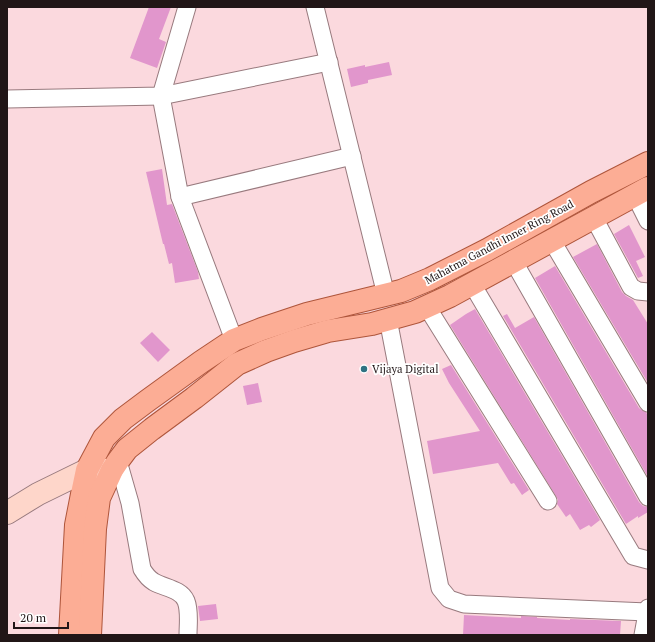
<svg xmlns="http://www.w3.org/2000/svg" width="655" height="642" font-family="'PT Serif',serif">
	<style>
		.building { fill: #e196cc }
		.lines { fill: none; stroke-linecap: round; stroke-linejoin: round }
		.street-casing { stroke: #987a7e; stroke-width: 19 }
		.secondary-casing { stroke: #987a7e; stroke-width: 24 }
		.primary-casing { stroke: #ae553b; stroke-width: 24 }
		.street { stroke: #fff; stroke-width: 17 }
		.secondary { stroke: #fed6ca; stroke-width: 22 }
		.primary { stroke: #fcad95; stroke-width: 22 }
		.poi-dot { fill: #2e7282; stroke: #fff; stroke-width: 1.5 }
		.labels { text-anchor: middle; stroke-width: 3.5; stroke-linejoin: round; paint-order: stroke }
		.street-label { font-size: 11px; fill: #211617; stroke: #fff }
		.poi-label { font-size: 11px; fill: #211617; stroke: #fff; text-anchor: start }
	</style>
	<rect width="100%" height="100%" fill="#fbd9de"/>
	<g class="building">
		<path d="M149 7H171L159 39 166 42 157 68 130 58Z"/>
		<path d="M389 62 392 75 368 80V83L351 87 347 69 365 65V67Z"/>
		<path d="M162 169 167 205 172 204 198 272 199 279 175 283 172 263 169 264 164 244H163L146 172Z"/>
		<path d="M629 225 645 257 636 261 643 276 638 278 614 234Z"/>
		<path d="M597 244 622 292 626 296 633 300 648 324V383L573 257Z"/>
		<path d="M555 266 639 408 643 411 646 412 648 416V477L535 278Z"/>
		<path d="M475 309 600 520 591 527 589 525 580 530 570 514 566 517 557 504 558 500 556 496 450 325 466 314Z"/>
		<path d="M507 314 515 328 534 317 639 502 643 506 648 507V512L638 518V516L626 524 503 316Z"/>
		<path d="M152 332 170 350 158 362 140 343Z"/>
		<path d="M451 365 529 490 522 495 514 483 511 484 498 463 433 474 427 441 480 431 449 383 442 369Z"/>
		<path d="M258 383 262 402 247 405 243 386Z"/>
		<path d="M216 604 218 619 200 621 198 606Z"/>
		<path d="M464 615 521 618V616L537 617V618L570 620V619L621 621 620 635H463Z"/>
	</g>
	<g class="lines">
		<g class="street-casing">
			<g id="street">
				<path d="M187 7 161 96 180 197 234 340"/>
				<path d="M315 7 386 295"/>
				<path d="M7 99 161 96 329 62"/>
				<path d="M635 195 648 221"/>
				<path d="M180 197 352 156"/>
				<path d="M594 218 631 287 638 291 648 292"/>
				<path d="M552 241 648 403"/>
				<path d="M514 262 648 497"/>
				<path d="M472 284 633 556 648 560"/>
				<path d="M427 307 548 501"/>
				<path d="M388 319 440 588 449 599 464 604 647 612"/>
				<path d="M118 461 130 503 142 569C145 574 149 579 154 582 165 588 181 589 186 601 190 611 188 624 188 635"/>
				<path d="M643 635 648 608"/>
			</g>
		</g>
		<g class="secondary-casing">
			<path id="secondary" d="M7 513 38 494 87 470H112"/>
		</g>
		<g class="primary-casing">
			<g id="primary">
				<path d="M70 635 76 525 83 489 87 470 104 438 123 419 147 401 201 362 234 340 262 329 307 314 401 291 430 279 487 250 591 192 648 163"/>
				<path d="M90 635 95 529 99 498 112 470 118 461 127 449 152 429 194 398 237 364 266 351 294 341 328 331 372 324 415 312 450 296 648 188"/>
			</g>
		</g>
		<use href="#street" class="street"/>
		<use href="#secondary" class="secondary"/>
		<use href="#primary" class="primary"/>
	</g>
	<circle class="poi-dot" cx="364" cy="369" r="4"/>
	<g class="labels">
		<g class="street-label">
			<text transform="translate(499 242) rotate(-28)" y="4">Mahatma Gandhi Inner Ring Road</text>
		</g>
		<g class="poi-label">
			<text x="372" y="373">Vijaya Digital</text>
		</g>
	</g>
	<rect width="655" height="642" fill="none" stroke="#211617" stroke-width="16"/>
	<path d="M14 622v6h54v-6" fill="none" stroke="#211617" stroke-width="2"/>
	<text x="20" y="622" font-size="12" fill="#211617" stroke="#ffffff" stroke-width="3" paint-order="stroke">20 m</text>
</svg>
